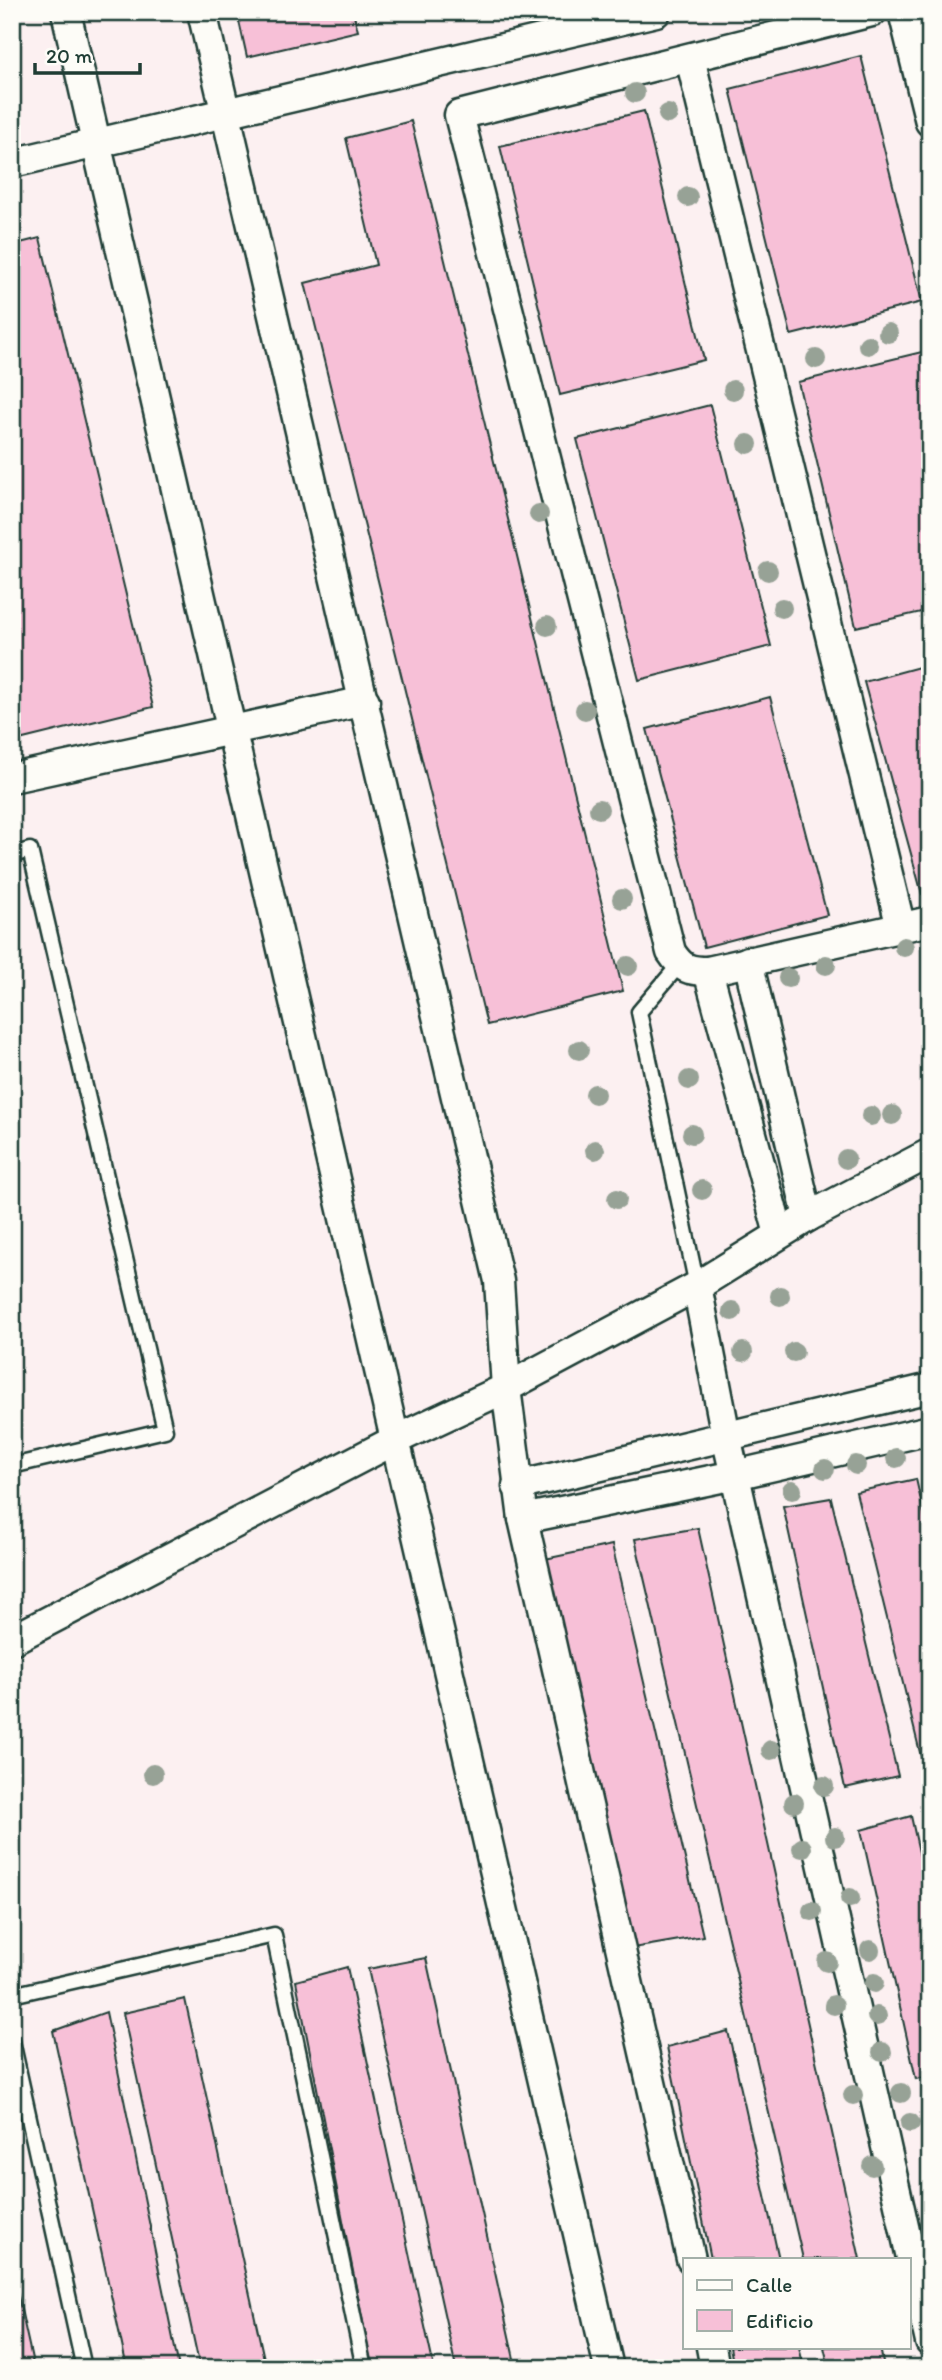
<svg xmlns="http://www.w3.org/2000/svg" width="942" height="2380" font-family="Itim,sans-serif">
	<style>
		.building { fill: #f7c0d7; stroke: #1f3d34; stroke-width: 2 }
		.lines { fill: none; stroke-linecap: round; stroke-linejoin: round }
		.lane-casing { stroke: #1f3d34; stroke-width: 19 }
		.street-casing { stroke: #1f3d34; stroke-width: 33 }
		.lane { stroke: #fdfcf7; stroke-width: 14 }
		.street { stroke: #fdfcf7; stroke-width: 28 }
		.tree { fill: #97a296 }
	</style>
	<rect width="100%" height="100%" fill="#fcf0f1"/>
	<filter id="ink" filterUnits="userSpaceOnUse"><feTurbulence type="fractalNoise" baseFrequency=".0143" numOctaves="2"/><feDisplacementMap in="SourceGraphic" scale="14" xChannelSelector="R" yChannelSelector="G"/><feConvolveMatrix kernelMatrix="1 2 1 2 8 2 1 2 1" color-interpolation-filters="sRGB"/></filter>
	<g filter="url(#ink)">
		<g class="building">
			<path d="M237 12H353L358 31 247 57Z"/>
			<path d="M861 56 922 302 791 335 730 89Z"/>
			<path d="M644 111 704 360 560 395 500 146Z"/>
			<path d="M411 121 623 991 487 1025 305 283 376 265 346 138Z"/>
			<path d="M40 238 153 707 19 740 12 713V245Z"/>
			<path d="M930 350V610L856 627 798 382Z"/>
			<path d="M710 405 771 646 639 680 577 439Z"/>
			<path d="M930 664V892L922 894 864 682Z"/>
			<path d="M770 697 827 915 704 947 647 729Z"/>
			<path d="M916 1479 930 1540V1771L925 1773 856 1492Z"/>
			<path d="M831 1498 898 1776 845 1788 783 1506Z"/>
			<path d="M698 1528 860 2259H803L635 1539Z"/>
			<path d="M612 1545 703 1936 633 1948 545 1559Z"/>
			<path d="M911 1816 930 1902V2076L916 2079 861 1830Z"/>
			<path d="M426 1958 516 2368H456L368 1969Z"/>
			<path d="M347 1967 434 2368H372L296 1981Z"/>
			<path d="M185 1999 266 2368H200L123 2013Z"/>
			<path d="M106 2012 179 2368H127L53 2031Z"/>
			<path d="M728 2031 779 2259H711L667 2047Z"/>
			<path d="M12 2269 34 2368H12Z"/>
			<path d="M730 2347H799L804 2368H734Z"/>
			<path d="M824 2347H880L884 2368H829Z"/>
		</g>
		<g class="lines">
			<g class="lane-casing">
				<g id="lane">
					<path d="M12 855 30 850 165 1430 12 1466"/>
					<path d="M679 965 639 1012 697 1286"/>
					<path d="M12 1995 274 1935 364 2368"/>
					<path d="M12 2041 84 2368"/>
				</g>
			</g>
			<g class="street-casing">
				<g id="street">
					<path d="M66 12 609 2368"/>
					<path d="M202 12 499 1281 506 1388 523 1519 691 2259"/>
					<path d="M903 12 930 122"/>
					<path d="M690 58 901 928"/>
					<path d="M12 163 656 12"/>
					<path d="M12 778 365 701"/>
					<path d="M748 961 808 1217"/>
					<path d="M708 971 930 921"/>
					<path d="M779 1234 708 971C689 971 682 969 671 952L459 115 872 12"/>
					<path d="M697 1286 726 1436 930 2342"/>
					<path d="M517 1486 930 1388"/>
					<path d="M523 1519 735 1475 930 1430"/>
					<path d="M12 1640 397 1439 506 1388 697 1286 808 1217 930 1153"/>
					<path d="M711 2347 715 2368"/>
				</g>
			</g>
			<use href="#lane" class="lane"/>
			<use href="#street" class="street"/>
		</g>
		<g class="tree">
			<circle cx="635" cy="93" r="10"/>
			<circle cx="668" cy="114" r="10"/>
			<circle cx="688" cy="197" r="10"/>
			<circle cx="888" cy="333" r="10"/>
			<circle cx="868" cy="345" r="10"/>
			<circle cx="816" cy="359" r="10"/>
			<circle cx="733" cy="390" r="10"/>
			<circle cx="748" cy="444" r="10"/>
			<circle cx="539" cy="514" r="10"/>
			<circle cx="768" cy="571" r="10"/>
			<circle cx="782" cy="608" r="10"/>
			<circle cx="547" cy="626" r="10"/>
			<circle cx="585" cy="710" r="10"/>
			<circle cx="599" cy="809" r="10"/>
			<circle cx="622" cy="899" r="10"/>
			<circle cx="904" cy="947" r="10"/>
			<circle cx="826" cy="965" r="10"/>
			<circle cx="628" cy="966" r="10"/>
			<circle cx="788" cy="978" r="10"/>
			<circle cx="579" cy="1050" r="10"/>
			<circle cx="689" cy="1080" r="10"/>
			<circle cx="595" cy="1094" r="10"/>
			<circle cx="892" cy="1115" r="10"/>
			<circle cx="871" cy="1116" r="10"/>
			<circle cx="692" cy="1134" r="10"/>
			<circle cx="595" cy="1150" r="10"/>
			<circle cx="846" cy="1159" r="10"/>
			<circle cx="702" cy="1190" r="10"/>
			<circle cx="617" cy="1199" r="10"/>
			<circle cx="780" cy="1296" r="10"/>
			<circle cx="732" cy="1311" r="10"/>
			<circle cx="743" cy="1352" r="10"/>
			<circle cx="794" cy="1352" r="10"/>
			<circle cx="896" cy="1458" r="10"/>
			<circle cx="856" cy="1465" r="10"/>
			<circle cx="825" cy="1469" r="10"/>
			<circle cx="792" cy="1490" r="10"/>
			<circle cx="771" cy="1750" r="10"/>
			<circle cx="153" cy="1774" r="10"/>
			<circle cx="824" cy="1786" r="10"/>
			<circle cx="794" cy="1803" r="10"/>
			<circle cx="835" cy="1837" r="10"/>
			<circle cx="802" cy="1848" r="10"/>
			<circle cx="850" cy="1898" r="10"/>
			<circle cx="812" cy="1911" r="10"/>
			<circle cx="870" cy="1950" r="10"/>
			<circle cx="827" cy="1962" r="10"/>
			<circle cx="874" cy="1983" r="10"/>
			<circle cx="834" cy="2005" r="10"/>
			<circle cx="877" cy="2016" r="10"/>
			<circle cx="882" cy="2052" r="10"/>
			<circle cx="901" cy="2093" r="10"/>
			<circle cx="853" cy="2095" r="10"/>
			<circle cx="910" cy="2123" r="10"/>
			<circle cx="872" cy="2166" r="10"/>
		</g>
	</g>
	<rect width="942" height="2380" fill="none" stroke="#fdfcf7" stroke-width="42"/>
	<rect x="21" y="21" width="900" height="2338" fill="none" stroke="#1f3d34" stroke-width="2.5" filter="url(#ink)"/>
	<rect x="683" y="2258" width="228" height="91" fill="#fdfcf7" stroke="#a4b0a9" stroke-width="2"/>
	<rect x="697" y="2280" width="35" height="10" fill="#fdfcf7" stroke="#a4b0a9" stroke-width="2"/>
	<text x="746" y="2292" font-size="21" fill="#1f3d34">Calle</text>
	<rect x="697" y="2310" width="35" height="21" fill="#f7c0d7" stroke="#a4b0a9" stroke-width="2"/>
	<text x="746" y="2328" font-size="21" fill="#1f3d34">Edificio</text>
	<path d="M35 63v10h105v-10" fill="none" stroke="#1f3d34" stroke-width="3.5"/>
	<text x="46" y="63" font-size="21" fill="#1f3d34" stroke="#fdfcf7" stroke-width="5" paint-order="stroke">20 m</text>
</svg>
